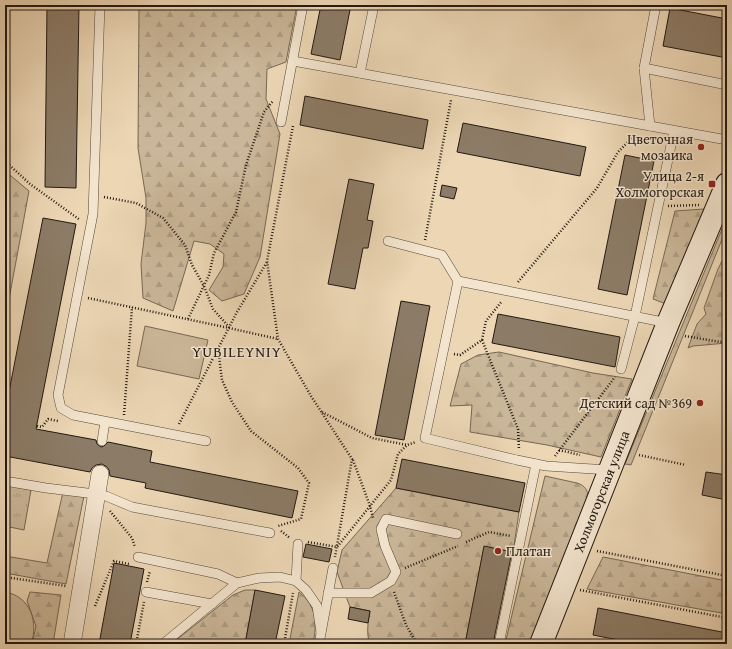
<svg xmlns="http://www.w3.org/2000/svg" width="732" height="649" font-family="'Gentium Book Plus',serif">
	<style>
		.grass { fill: url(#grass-tufts); stroke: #766855 }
		.forest { fill: url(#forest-firs); stroke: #766855 }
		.park { fill: #cab698; stroke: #766855 }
		.building { fill: #8c7b66; stroke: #231912 }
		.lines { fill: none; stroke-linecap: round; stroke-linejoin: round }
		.service-casing { stroke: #55483a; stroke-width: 10 }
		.minor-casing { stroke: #55483a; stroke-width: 18 }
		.secondary-casing { stroke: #231912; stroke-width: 24 }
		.path { stroke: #231912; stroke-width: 2.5; stroke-dasharray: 1 2; stroke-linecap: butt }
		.service { stroke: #f3e4ce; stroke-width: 9 }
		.minor { stroke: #f3e4ce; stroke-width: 17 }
		.secondary { stroke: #f3e4ce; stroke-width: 22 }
		.poi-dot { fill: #8f2418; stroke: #f3e4ce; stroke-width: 1.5 }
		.labels { text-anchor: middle; stroke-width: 3; stroke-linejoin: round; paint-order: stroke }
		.poi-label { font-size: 14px; fill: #231912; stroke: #f3e4ce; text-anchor: end }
		.street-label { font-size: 14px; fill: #231912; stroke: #f3e4ce }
		.neighbourhood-label { font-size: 15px; letter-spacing: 1px; fill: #231912; stroke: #f3e4ce }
	</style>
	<defs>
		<pattern id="grass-tufts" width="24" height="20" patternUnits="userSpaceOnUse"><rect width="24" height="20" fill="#cab698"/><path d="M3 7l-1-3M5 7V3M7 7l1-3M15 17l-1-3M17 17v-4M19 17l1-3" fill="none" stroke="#ad9c82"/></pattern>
		<pattern id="forest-firs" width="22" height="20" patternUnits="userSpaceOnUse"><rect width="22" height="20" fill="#cab698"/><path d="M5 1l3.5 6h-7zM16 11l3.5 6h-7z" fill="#ad9c82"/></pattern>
	</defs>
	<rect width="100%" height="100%" fill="#ecd6b4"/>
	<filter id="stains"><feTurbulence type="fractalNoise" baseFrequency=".005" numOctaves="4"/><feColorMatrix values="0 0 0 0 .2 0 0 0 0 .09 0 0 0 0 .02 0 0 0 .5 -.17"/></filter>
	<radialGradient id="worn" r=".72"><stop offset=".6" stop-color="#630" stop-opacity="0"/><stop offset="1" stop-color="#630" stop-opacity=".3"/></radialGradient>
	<g class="grass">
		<path d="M727 217V227L631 465 625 464Z"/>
		<path d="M5 485 31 490 24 530 5 526Z"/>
	</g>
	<g class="forest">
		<path d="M139 5H297L286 62 267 69 266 99 280 134 260 257 244 294 222 301 209 290 223 267 224 254 210 244 194 241 173 311 143 298 141 264 146 223V198L138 148Z"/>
		<path d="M5 171 29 191 5 321Z"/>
		<path d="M704 209 669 305 653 299 675 211Z"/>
		<path d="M727 251V343L693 346 688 348 697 324 706 314 704 308 718 269Z"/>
		<path d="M499 352 593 373 632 379 601 457 547 445 470 432 472 405 450 406 461 364 478 355Z"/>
		<path d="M545 476 577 483C583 485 587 488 588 495L531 644H505Z"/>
		<path d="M396 488 519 512 513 552 484 547 465 644H370C366 634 368 622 370 611L350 607 337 572 342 550Z"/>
		<path d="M63 492 84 496 66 584 5 573V556L47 563Z"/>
		<path d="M603 557 727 581V614L587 589Z"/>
		<path d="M245 590H255L245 644H171L233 595Z"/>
		<path d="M30 592 61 595 53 644H32L36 626 27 601Z"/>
		<path d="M299 592C317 606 317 624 313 644H289Z"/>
	</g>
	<g class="park">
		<path d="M145 326 208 340 199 379 137 366Z"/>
		<path d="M5 592C30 596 39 622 31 644H5Z"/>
	</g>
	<g class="building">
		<path d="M47 5H79L76 188 45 187Z"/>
		<path d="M321 5H351L340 60 311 54Z"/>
		<path d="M670 8 727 19V58L663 46Z"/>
		<path d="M305 96 428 120 423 149 300 125Z"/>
		<path d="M463 123 586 147 580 176 457 152Z"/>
		<path d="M625 155 654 161 627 295 598 289Z"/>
		<path d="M349 179 374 184 367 220 373 221 368 248H363L355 289 328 284Z"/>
		<path d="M442 185 457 188 454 199 440 196Z"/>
		<path d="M43 218 76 224 36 429 96 440 97 444 101 447 104 446 108 442 152 451 150 462 298 491 292 518 145 488 146 483 110 476 109 470 107 467 102 464 96 465 92 468 90 472 5 456V412Z"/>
		<path d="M401 301 430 306 404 440 375 435Z"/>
		<path d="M498 314 620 337 615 367 492 343Z"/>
		<path d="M402 459 525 483 519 512 396 488Z"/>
		<path d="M706 472 727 475V500L702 495Z"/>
		<path d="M306 544 332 549 329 562 303 557Z"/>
		<path d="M484 546 512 552 493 644H465Z"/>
		<path d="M114 563 144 569 130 644H99Z"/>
		<path d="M255 590 285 596 275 644H245Z"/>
		<path d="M350 607 370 611 368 623 348 619Z"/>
		<path d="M598 608 727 633V644H639L593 635Z"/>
	</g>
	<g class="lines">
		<g class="service-casing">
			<g id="service">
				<path d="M100 5 93 214 58 395 61 408 73 415 206 441"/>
				<path d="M293 61 727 140"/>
				<path d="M644 68 727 85"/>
				<path d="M360 73 374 5"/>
				<path d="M281 122 303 5"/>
				<path d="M650 126 644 68 656 5"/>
				<path d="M388 241 442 255 458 281 425 438 517 460 546 466 609 470"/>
				<path d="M458 281 668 323"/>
				<path d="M621 369 635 316 674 131"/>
				<path d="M102 441 105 422"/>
				<path d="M5 481 46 488 87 493 106 496 132 507 270 533"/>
				<path d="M138 557 218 574 237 583"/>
				<path d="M296 581 298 544"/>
				<path d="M146 592 212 604"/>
				<path d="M328 593H371L391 581 396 572 385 546 381 529 386 519 457 534"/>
				<path d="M163 644 237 583 259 578 280 577 296 581 306 590 317 606 321 632"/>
				<path d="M319 644 333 568"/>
				<path d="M499 644 536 464"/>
			</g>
		</g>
		<g class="minor-casing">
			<path id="minor" d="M72 644 100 474"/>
		</g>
		<g class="secondary-casing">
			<g id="secondary">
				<path id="s1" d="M541 644 668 323 727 184"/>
			</g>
		</g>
		<g class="path">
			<path d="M293 126 267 261 278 339 311 396 352 459 335 557"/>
			<path d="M5 161 30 184 80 220"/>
			<path d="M104 197 136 203 163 218 185 245 192 265 204 286 213 309 229 327"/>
			<path d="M668 206 699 205"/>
			<path d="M425 240 451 100"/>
			<path d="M518 282 597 188 618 152 635 135"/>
			<path d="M88 298 229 328 278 339"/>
			<path d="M188 319 209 275 214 253 236 212 246 165 264 112 273 101"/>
			<path d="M685 336 720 342 727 341"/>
			<path d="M482 340 518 429 519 450"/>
			<path d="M218 349 222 380 232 402 251 431 298 468 309 483 301 519 278 526"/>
			<path d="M454 354 460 355 482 340 486 321 502 301"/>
			<path d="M322 412 372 438 407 445 416 442"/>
			<path d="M124 415 132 307"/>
			<path d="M179 424 237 312 267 262"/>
			<path d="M37 426 42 427 48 419 58 421"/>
			<path d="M559 450 580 455"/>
			<path d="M639 455 686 465"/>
			<path d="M555 456 615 377"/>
			<path d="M353 460 370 506 373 518"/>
			<path d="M110 511 132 538 135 547"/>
			<path d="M281 531 290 538"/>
			<path d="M308 542 337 547 391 480 398 454 407 445"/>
			<path d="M466 542 489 532 511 536"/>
			<path d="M597 551 727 576"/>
			<path d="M405 568 458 546"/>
			<path d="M5 577 66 586"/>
			<path d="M147 582 150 571"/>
			<path d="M580 590 727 618"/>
			<path d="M394 592 406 625 417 644"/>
			<path d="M95 606 114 561 129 564"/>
			<path d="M136 644 144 602"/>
			<path d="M284 644 293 593"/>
		</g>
		<use href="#service" class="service"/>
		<use href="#minor" class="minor"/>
		<use href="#secondary" class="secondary"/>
	</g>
	<g class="poi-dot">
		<circle cx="701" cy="147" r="4"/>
		<rect x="708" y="180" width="8" height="8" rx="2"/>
		<circle cx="700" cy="403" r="4"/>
		<circle cx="498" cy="551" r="4"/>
	</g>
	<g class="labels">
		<g class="poi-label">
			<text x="693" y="144">Цветочная<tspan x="693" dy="16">мозаика</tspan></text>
			<text x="704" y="181">Улица 2-я<tspan x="704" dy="16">Холмогорская</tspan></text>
			<text x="692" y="408">Детский сад №369</text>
			<text x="506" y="556" text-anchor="start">Платан</text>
		</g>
		<g class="street-label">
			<text dy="5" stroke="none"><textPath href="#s1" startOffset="164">Холмогорская улица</textPath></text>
		</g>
		<g class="neighbourhood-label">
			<text x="237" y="357">YUBILEYNIY</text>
		</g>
	</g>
	<rect width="732" height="649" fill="none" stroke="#ecd6b4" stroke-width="20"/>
	<rect x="6" y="6" width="720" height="637" fill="none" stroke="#231912" stroke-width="2"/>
	<rect x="10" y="10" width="712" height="629" fill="none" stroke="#231912"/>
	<rect width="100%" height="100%" filter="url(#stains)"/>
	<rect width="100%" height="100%" fill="url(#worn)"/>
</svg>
